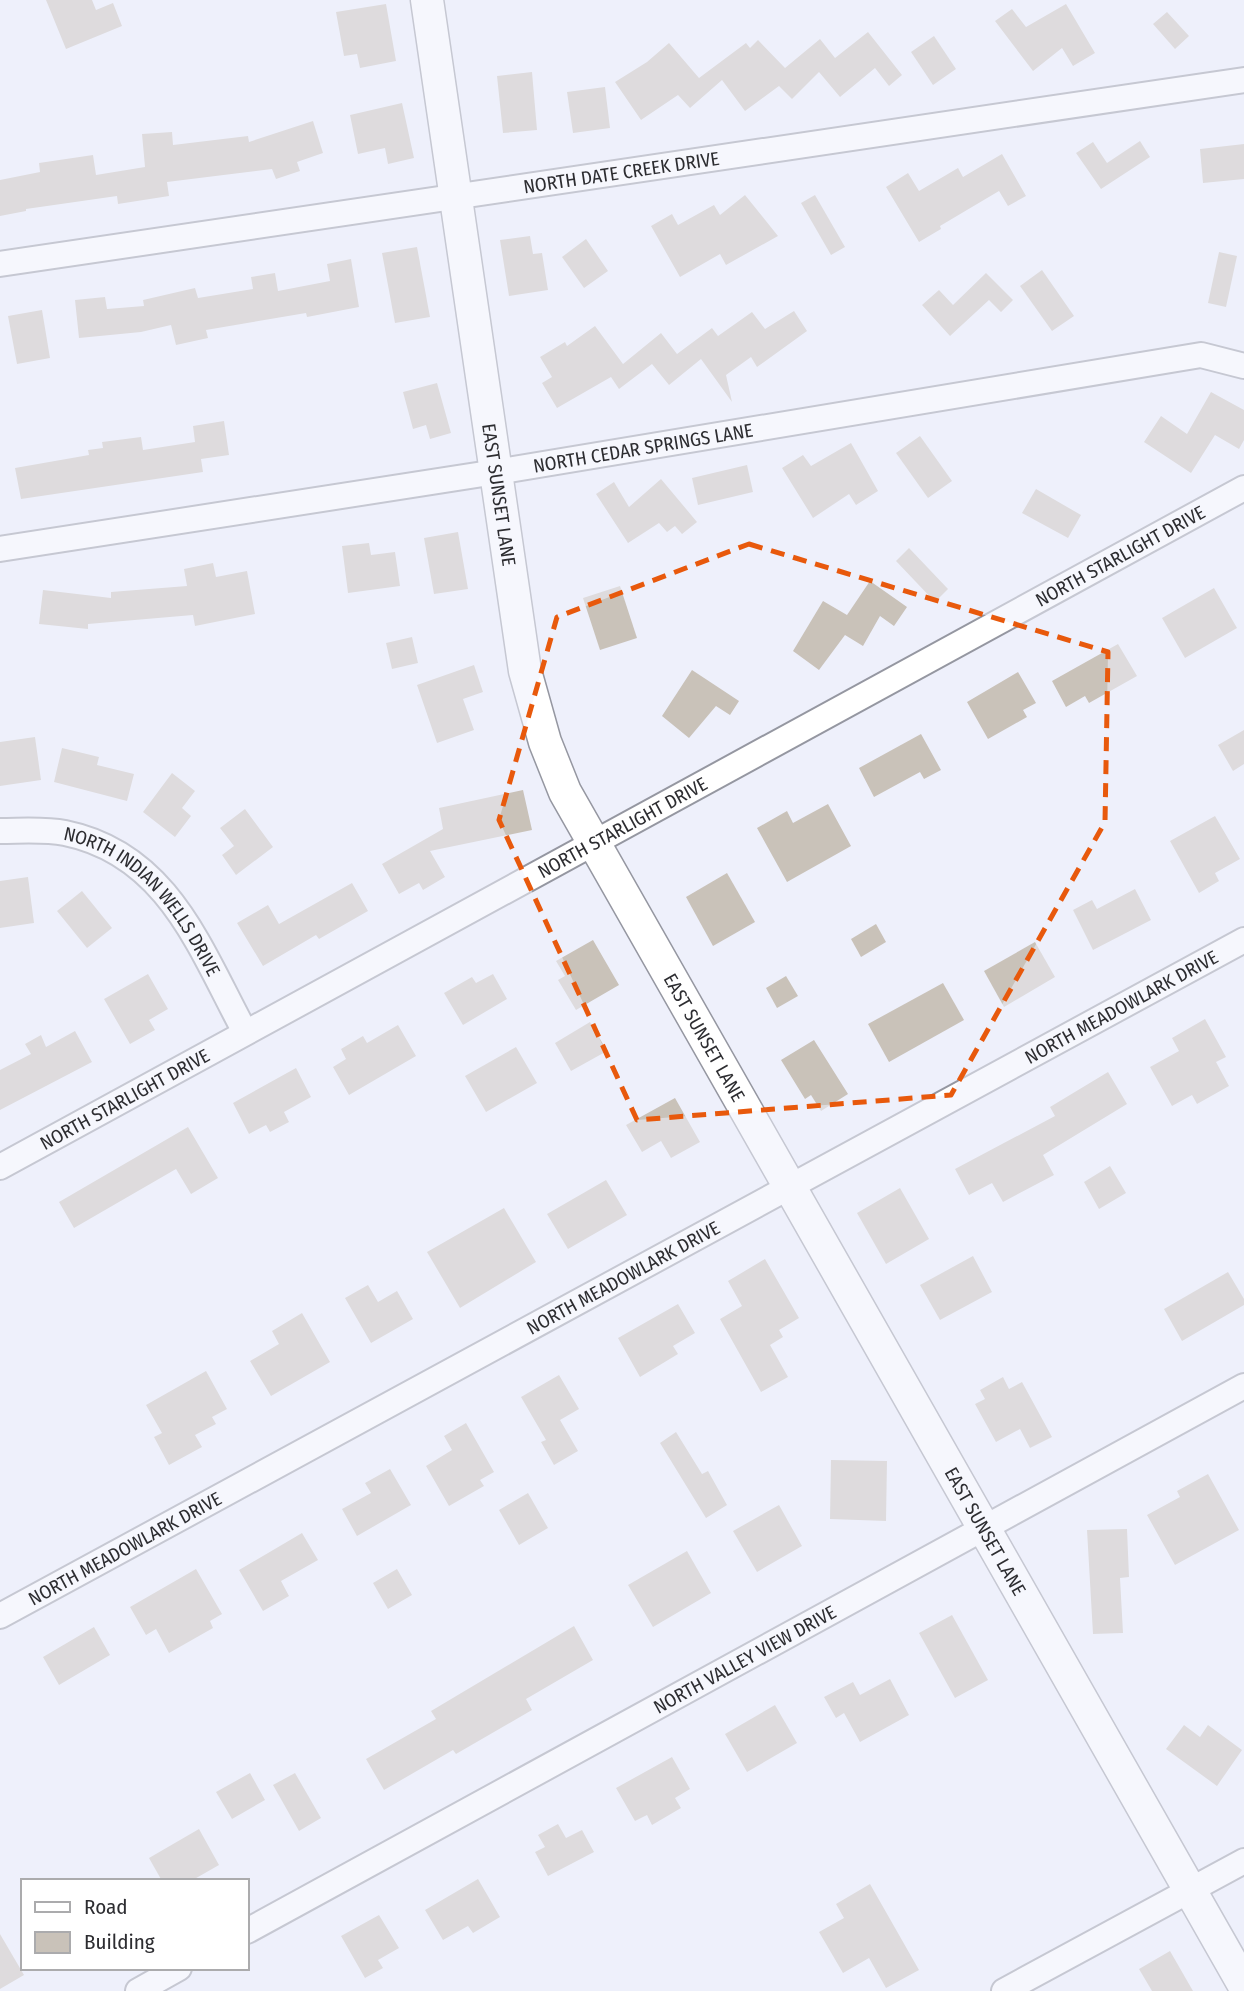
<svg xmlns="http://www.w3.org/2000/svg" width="1244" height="1991" font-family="'Fira Sans Condensed',sans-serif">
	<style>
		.building { fill: #c9c2b9 }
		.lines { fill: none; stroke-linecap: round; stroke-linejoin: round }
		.minor-casing { stroke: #9597a1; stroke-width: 28 }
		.tertiary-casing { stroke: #9597a1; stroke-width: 35 }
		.minor { stroke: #fff; stroke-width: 24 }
		.tertiary { stroke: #fff; stroke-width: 32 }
		.marked { fill: none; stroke: #e8590c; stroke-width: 5; stroke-dasharray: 14 9; stroke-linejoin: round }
		.labels { text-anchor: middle; stroke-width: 7; stroke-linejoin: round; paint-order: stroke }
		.street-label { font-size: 19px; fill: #2d2d31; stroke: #fff }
	</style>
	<rect width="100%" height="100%" fill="#eef0fb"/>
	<g class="building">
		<path d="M46 0H92L96 10 113 3 122 26 66 49Z"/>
		<path d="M386 4 396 61 360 68 357 54 344 56 336 12Z"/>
		<path d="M1066 4 1095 53 1073 66 1062 48 1033 71 995 21 1012 9 1026 27Z"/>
		<path d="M1167 12 1189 36 1175 49 1153 24Z"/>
		<path d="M868 32 902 75 889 86 875 68 840 97 819 72 792 99 779 86 745 111 722 80 690 108 678 95 641 120 615 82 647 62 669 43 699 78 746 43 750 48 758 40 785 68 820 39 835 58Z"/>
		<path d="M934 36 956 69 933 85 911 52Z"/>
		<path d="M532 72 537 130 503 133 497 76Z"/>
		<path d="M605 87 610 128 573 133 567 92Z"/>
		<path d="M402 103 414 158 388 164 385 148 358 154 350 115Z"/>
		<path d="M313 121 323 153 297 162 300 171 276 179 272 169 167 182 169 196 118 204 117 196 26 209V211L0 216V180L40 172 39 163 93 155 96 175 145 167 142 134 172 132 173 145 248 136 249 142Z"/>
		<path d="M1140 141 1150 157 1101 189 1076 153 1093 142 1107 163Z"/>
		<path d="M1244 144V179L1203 183 1200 149Z"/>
		<path d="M1002 154 1026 196 1008 206 999 191 940 226 941 229 919 242 886 187 908 173 919 191 958 168 963 177Z"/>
		<path d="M745 195 778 236 726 265 720 254 680 277 651 226 672 214 678 225 714 205 720 215Z"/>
		<path d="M815 195 845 247 831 255 801 203Z"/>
		<path d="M530 236 533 254 542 253 548 290 509 296 500 240Z"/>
		<path d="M586 239 608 271 584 288 562 257Z"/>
		<path d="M417 247 430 317 395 323 382 253Z"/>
		<path d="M1219 252 1237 256 1226 307 1208 303Z"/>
		<path d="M351 259 359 307 307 317 306 313 206 330 208 338 176 345 171 325 141 332 79 338 75 300 105 297 107 309 144 306 143 300 195 288 198 298 253 289 251 277 275 273 278 291 330 281 327 264Z"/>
		<path d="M1042 270 1074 316 1052 331 1020 286Z"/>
		<path d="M986 273 1013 300 1001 312 989 300 950 336 922 305 939 290 953 305Z"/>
		<path d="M42 310 50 358 17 364 8 316Z"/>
		<path d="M794 311 807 331 757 367 751 357 726 375 732 402 701 359 669 385 652 364 619 389 611 377 557 408 542 383 552 377 540 357 565 342 567 346 595 326 623 364 661 333 677 354 712 328 718 336 752 312 765 329Z"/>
		<path d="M437 383 451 433 430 439 426 425 413 429 403 392Z"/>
		<path d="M1211 392 1244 410V440L1239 449 1215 435 1191 473 1144 442 1161 416 1187 434Z"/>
		<path d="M224 421 229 455 201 459 203 472 21 499 15 468 89 455 88 450 103 448 102 442 141 437 143 450 195 442 193 426Z"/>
		<path d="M920 436 952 481 928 498 896 453Z"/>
		<path d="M851 443 878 491 856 505 849 494 813 518 782 468 803 455 811 466Z"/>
		<path d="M747 465 753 492 698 505 692 478Z"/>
		<path d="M661 479 697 522 682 534 675 526 667 532 659 523 628 543 596 494 614 482 629 507Z"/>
		<path d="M1036 489 1081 515 1068 538 1022 513Z"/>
		<path d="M458 532 468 589 434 594 424 538Z"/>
		<path d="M369 543 371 555 395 552 400 586 348 593 342 546Z"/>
		<path d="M909 548 948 589 935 602 896 561Z"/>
		<path d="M213 563 216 577 247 571 255 614 195 626 193 615 88 624V629L39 624 43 590 111 598V592L187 586 184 569Z"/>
		<path d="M870 581 907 607 894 626 880 616 863 646 845 635 819 670 793 651 823 601 847 615Z"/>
		<path d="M620 586 637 638 600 650 583 598Z"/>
		<path d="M1214 588 1237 628 1185 658 1162 618Z"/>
		<path d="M412 637 418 663 392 669 386 643Z"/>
		<path d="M1118 644 1137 676 1089 703 1085 696 1066 707 1052 681Z"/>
		<path d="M474 665 483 692 463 699 474 730 437 743 417 685Z"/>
		<path d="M692 670 739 701 730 715 716 706 689 738 662 716Z"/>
		<path d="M1018 672 1036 703 1023 710 1027 717 988 739 967 702Z"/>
		<path d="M1244 730V764L1233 771 1218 745Z"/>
		<path d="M921 734 941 770 924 779 920 772 874 797 859 768Z"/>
		<path d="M35 737 41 780 0 786V742Z"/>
		<path d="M62 748 99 757 97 765 134 774 127 801 54 782Z"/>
		<path d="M172 773 195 791 182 808 191 816 175 837 143 812Z"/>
		<path d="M523 790 532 830 430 851 445 877 423 890 419 883 399 894 382 864 443 829 439 808Z"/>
		<path d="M828 804 851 846 787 882 757 828 787 811 793 823Z"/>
		<path d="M245 809 273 847 236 875 222 855 234 846 220 828Z"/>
		<path d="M1215 816 1240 859 1215 873 1219 881 1199 893 1170 841Z"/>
		<path d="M727 873 755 922 713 946 686 897Z"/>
		<path d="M28 877 34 923 0 928V881Z"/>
		<path d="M352 883 368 911 319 939 316 935 263 966 237 923 268 905 279 924Z"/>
		<path d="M1135 889 1151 920 1093 950 1073 910 1092 900 1097 909Z"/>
		<path d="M82 891 112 928 87 948 57 911Z"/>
		<path d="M876 924 886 942 861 957 851 939Z"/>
		<path d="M593 940 619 985 576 1010 558 980 565 976 556 961Z"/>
		<path d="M1035 942 1055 977 1004 1007 984 971Z"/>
		<path d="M148 974 168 1009 149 1020 155 1030 130 1044 104 999Z"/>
		<path d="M493 974 507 999 463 1025 444 993 472 977 476 983Z"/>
		<path d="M786 976 798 996 777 1008 766 988Z"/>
		<path d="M943 983 964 1020 889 1062 868 1024Z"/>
		<path d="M1205 1019 1226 1057 1216 1062 1229 1086 1197 1104 1192 1095 1172 1106 1150 1067 1179 1051 1172 1038Z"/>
		<path d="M590 1022 607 1051 571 1071 555 1043Z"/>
		<path d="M398 1025 416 1056 349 1095 333 1067 346 1059 341 1049 363 1036 367 1043Z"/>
		<path d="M75 1031 92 1062 0 1110V1070L31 1054 25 1044 41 1035 46 1047Z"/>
		<path d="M814 1040 848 1094 821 1111 811 1095 805 1099 781 1060Z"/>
		<path d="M516 1047 537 1083 486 1112 465 1076Z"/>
		<path d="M296 1068 311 1097 284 1112 289 1122 270 1132 266 1125 249 1134 233 1103Z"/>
		<path d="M1108 1072 1127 1104 1043 1155 1054 1175 1003 1202 992 1183 969 1195 955 1169 1055 1116 1050 1107Z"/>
		<path d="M675 1098 700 1142 671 1158 661 1141 642 1152 626 1125Z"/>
		<path d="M188 1127 218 1178 191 1194 176 1169 74 1228 59 1202Z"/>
		<path d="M1110 1166 1126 1193 1099 1209 1084 1182Z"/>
		<path d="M606 1180 627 1215 568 1249 547 1214Z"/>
		<path d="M900 1188 929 1239 886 1264 857 1213Z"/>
		<path d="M504 1208 536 1262 460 1308 427 1252Z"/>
		<path d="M973 1256 992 1292 940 1320 920 1285Z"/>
		<path d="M765 1259 799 1318 779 1330 783 1337 770 1345 788 1377 761 1392 720 1319 742 1306 728 1281Z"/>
		<path d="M1228 1272 1244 1299V1305L1182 1341 1164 1309Z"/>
		<path d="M368 1285 378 1302 397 1291 413 1319 371 1343 345 1298Z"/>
		<path d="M678 1304 695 1333 673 1346 678 1354 640 1377 618 1338Z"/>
		<path d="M302 1313 330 1362 271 1396 250 1361 279 1344 272 1331Z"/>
		<path d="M206 1371 227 1409 212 1417 216 1424 195 1435 202 1447 169 1465 154 1437 162 1433 146 1405Z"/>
		<path d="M559 1375 579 1409 560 1420 578 1451 554 1465 541 1442 546 1440 521 1397Z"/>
		<path d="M1003 1377 1009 1389 1022 1382 1052 1437 1030 1448 1020 1429 996 1442 975 1404 985 1399 980 1390Z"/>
		<path d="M466 1423 494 1472 480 1480 484 1486 449 1506 426 1466 452 1450 444 1436Z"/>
		<path d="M676 1432 702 1474 708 1471 727 1505 706 1518 660 1443Z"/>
		<path d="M831 1460 887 1461 886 1521 830 1519Z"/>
		<path d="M390 1469 411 1505 357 1536 342 1509 371 1493 365 1483Z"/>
		<path d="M1208 1474 1239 1530 1175 1565 1147 1515 1180 1497 1177 1491Z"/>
		<path d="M528 1493 548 1528 519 1545 499 1510Z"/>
		<path d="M779 1505 802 1546 757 1572 733 1531Z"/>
		<path d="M1127 1529 1129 1577 1120 1578 1123 1633 1093 1634 1087 1530Z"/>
		<path d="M302 1533 318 1560 281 1581 289 1596 263 1611 239 1570Z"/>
		<path d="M687 1551 711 1593 653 1627 628 1585Z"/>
		<path d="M196 1569 222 1614 210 1621 213 1628 169 1653 156 1629 146 1635 130 1607Z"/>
		<path d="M397 1569 412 1595 388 1609 373 1583Z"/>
		<path d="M952 1615 988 1680 955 1698 919 1633Z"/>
		<path d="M574 1626 593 1660 526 1699 532 1710 456 1754 453 1750 384 1790 366 1759 436 1719 431 1711Z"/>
		<path d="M94 1627 110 1655 59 1685 43 1657Z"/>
		<path d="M890 1679 909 1715 860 1742 844 1713 836 1718 824 1697 853 1682 860 1695Z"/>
		<path d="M775 1705 797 1743 747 1772 725 1734Z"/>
		<path d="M1184 1725 1200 1737 1208 1725 1242 1750 1217 1786 1166 1749Z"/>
		<path d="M672 1757 690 1789 675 1798 681 1808 652 1825 647 1815 635 1821 616 1788Z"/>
		<path d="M250 1773 265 1800 232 1819 216 1792Z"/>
		<path d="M295 1773 321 1818 299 1831 273 1785Z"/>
		<path d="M558 1824 566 1838 582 1830 594 1852 548 1876 535 1852 545 1847 538 1835Z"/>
		<path d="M199 1829 219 1865 191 1881H162L149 1858Z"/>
		<path d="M478 1879 500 1917 473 1933 468 1926 443 1940 425 1910Z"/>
		<path d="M870 1884 919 1970 886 1988 869 1958 843 1973 819 1932 844 1918 836 1904Z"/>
		<path d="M379 1915 399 1948 378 1960 383 1968 365 1978 341 1936Z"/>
		<path d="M0 1934 24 1975 0 1989Z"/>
		<path d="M1170 1951 1193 1991H1152L1139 1969Z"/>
	</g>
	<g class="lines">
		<g class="minor-casing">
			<g id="minor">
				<path id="s1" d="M0 264 1244 80"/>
				<path id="s2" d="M0 549 496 472 1201 355 1244 366"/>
				<path id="s3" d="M0 831C21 831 44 829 65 833 168 854 200 949 245 1032"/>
				<path id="s4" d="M0 1167 1244 488"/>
				<path id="s5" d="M0 1616 1244 940"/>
				<path id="s6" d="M247 1931 1244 1386"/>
				<path d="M138 1991 179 1968"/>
				<path d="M1004 1991 1244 1861"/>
			</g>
		</g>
		<g class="tertiary-casing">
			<g id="tertiary">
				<path id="s7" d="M427 0 525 671 545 742 565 792 1244 1985"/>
			</g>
		</g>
		<use href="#minor" class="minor"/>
		<use href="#tertiary" class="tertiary"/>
	</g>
	<path d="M0 0H1244V1991H0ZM749 544 1108 652 1105 822 951 1095 637 1120 499 820 557 617Z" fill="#eef0fb" fill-opacity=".55" fill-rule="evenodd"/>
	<path class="marked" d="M749 544 1108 652 1105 822 951 1095 637 1120 499 820 557 617Z"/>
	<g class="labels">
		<g class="street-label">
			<text dy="7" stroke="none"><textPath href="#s1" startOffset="628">NORTH DATE CREEK DRIVE</textPath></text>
			<text dy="7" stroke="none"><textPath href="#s2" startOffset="651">NORTH CEDAR SPRINGS LANE</textPath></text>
			<text dy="7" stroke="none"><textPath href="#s7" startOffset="500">EAST SUNSET LANE</textPath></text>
			<text dy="7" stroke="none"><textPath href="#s4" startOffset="1276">NORTH STARLIGHT DRIVE</textPath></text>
			<text dy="7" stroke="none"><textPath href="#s4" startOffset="709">NORTH STARLIGHT DRIVE</textPath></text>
			<text dy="7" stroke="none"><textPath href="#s3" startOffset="172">NORTH INDIAN WELLS DRIVE</textPath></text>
			<text dy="7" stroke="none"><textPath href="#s5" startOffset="1276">NORTH MEADOWLARK DRIVE</textPath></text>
			<text dy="7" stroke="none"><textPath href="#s7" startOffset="1088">EAST SUNSET LANE</textPath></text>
			<text dy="7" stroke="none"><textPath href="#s4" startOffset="142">NORTH STARLIGHT DRIVE</textPath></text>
			<text dy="7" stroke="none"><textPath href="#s5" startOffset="709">NORTH MEADOWLARK DRIVE</textPath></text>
			<text dy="7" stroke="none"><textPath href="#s7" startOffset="1656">EAST SUNSET LANE</textPath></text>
			<text dy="7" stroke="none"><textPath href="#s5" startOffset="142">NORTH MEADOWLARK DRIVE</textPath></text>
			<text dy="7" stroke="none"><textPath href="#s6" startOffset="567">NORTH VALLEY VIEW DRIVE</textPath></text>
		</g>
	</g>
	<rect x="21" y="1879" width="228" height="91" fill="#ffffff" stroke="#ababad" stroke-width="2"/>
	<rect x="35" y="1902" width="35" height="10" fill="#ffffff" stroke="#ababad" stroke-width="2"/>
	<text x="84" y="1914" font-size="21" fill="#2d2d31">Road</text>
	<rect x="35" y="1932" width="35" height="21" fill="#c9c2b9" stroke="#ababad" stroke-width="2"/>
	<text x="84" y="1949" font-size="21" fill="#2d2d31">Building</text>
</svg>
